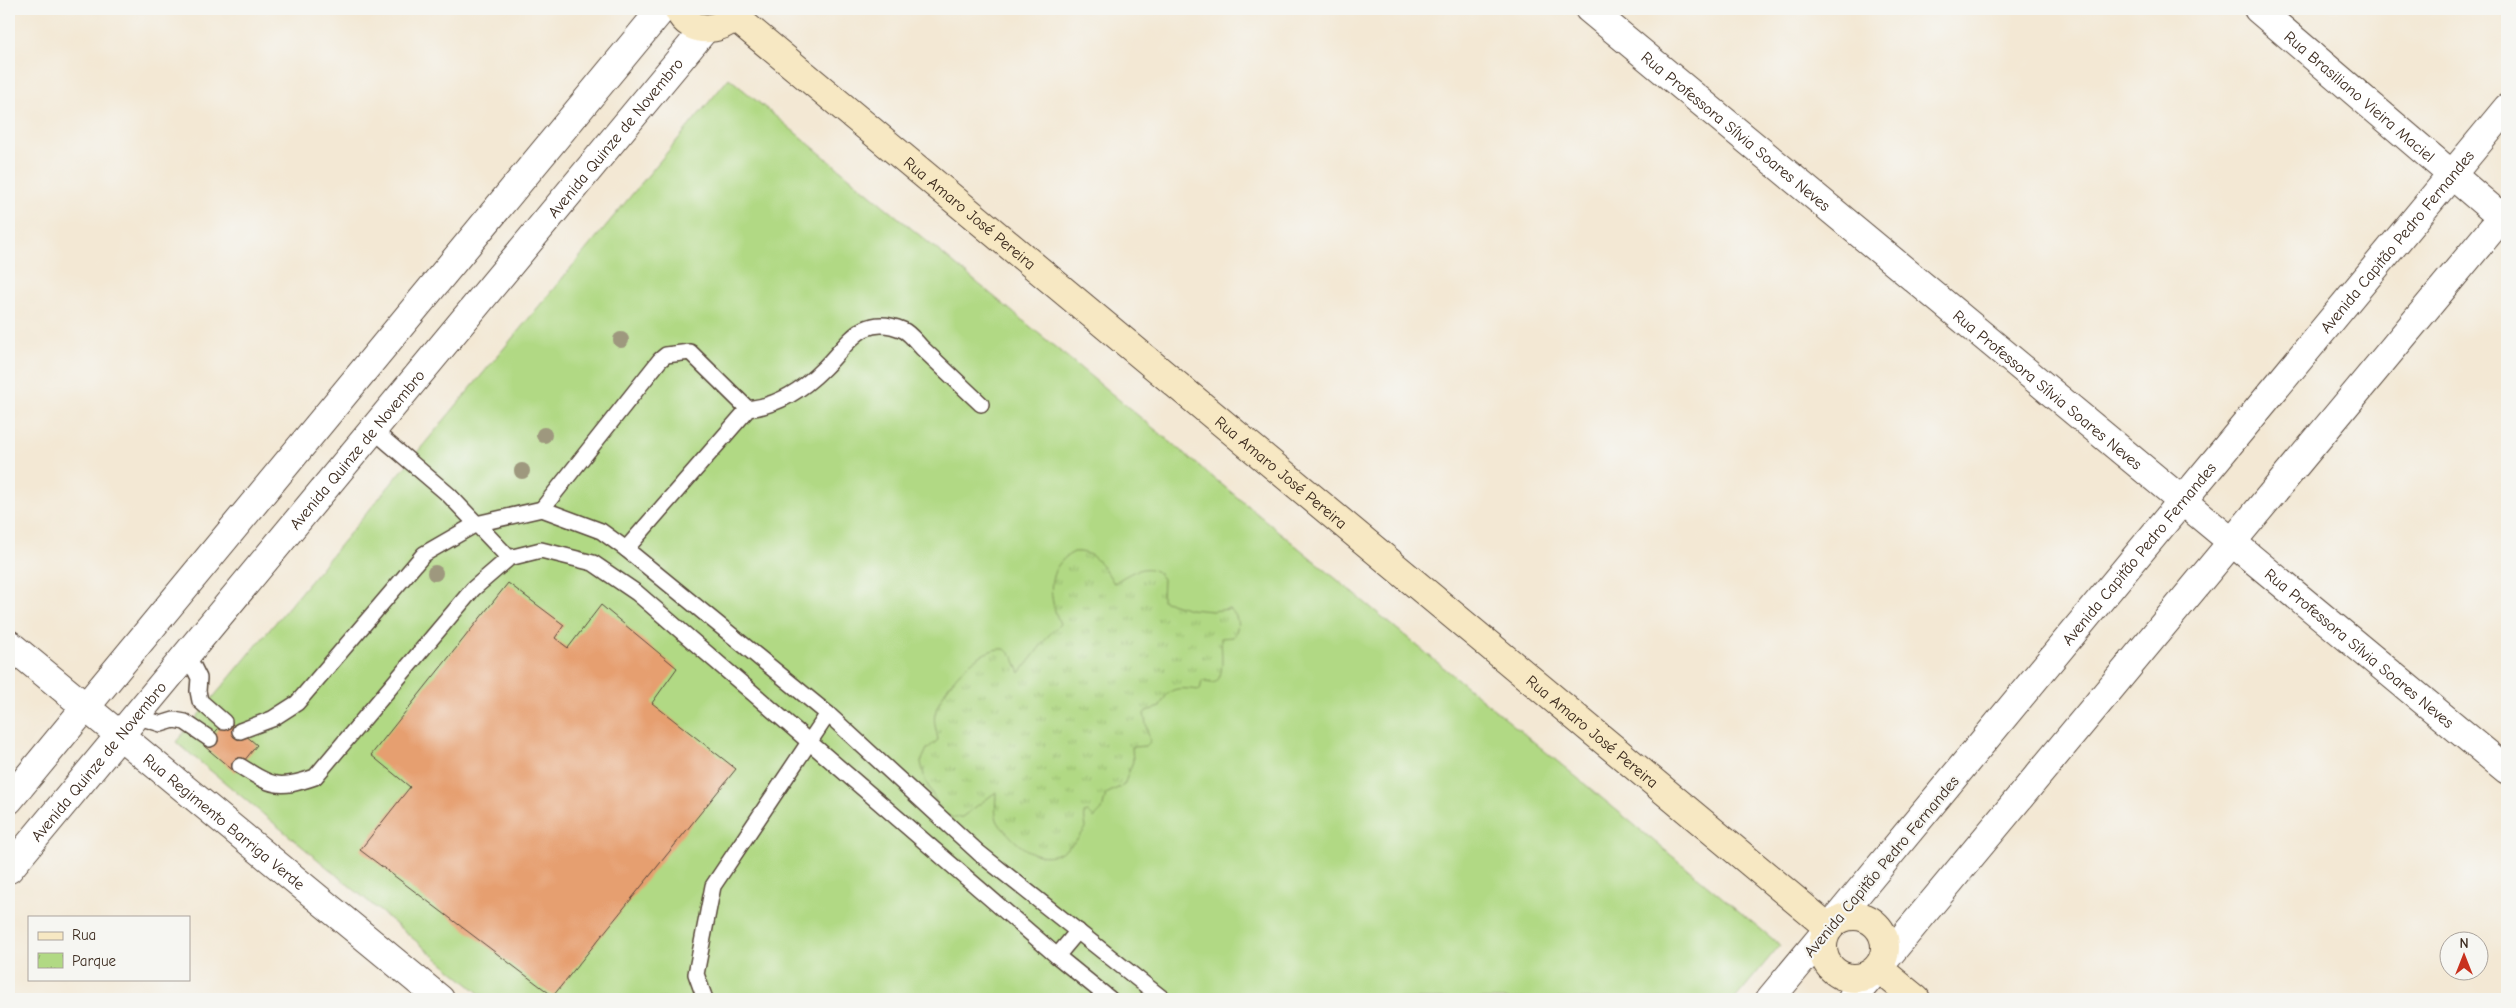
<svg xmlns="http://www.w3.org/2000/svg" width="2516" height="1008" font-family="'Comic Neue',sans-serif">
	<style>
		.grass { fill: #b1d984; stroke: #768251 }
		.park { fill: url(#park-tufts); stroke: #768251 }
		.building { fill: #e69f6f }
		.lines { fill: none; stroke-linecap: round; stroke-linejoin: round }
		.service-casing { stroke: #574639; stroke-width: 18 }
		.minor-casing { stroke: #574639; stroke-width: 30 }
		.tertiary-casing { stroke: #574639; stroke-width: 30 }
		.secondary-casing { stroke: #574639; stroke-width: 30 }
		.service { stroke: #fff; stroke-width: 15 }
		.minor { stroke: #fff; stroke-width: 28 }
		.tertiary { stroke: #fff; stroke-width: 28 }
		.secondary { stroke: #f7e8c3; stroke-width: 28 }
		.tree { fill: #9e987e }
		.labels { text-anchor: middle; stroke-width: 4.5; stroke-linejoin: round; paint-order: stroke }
		.street-label { font-size: 16px; fill: #3b2a1e; stroke: #f6f6f2 }
	</style>
	<defs>
		<pattern id="park-tufts" width="24" height="20" patternUnits="userSpaceOnUse" patternTransform="scale(1.25)"><rect width="24" height="20" fill="#b1d984"/><path d="M3 7l-1-3M5 7V3M7 7l1-3M15 17l-1-3M17 17v-4M19 17l1-3" fill="none" stroke="#99ba72"/></pattern>
	</defs>
	<rect width="100%" height="100%" fill="#f6f6f2"/>
	<filter id="ink" filterUnits="userSpaceOnUse"><feTurbulence type="fractalNoise" baseFrequency=".02" numOctaves="2"/><feDisplacementMap in="SourceGraphic" scale="10" xChannelSelector="R" yChannelSelector="G"/><feConvolveMatrix kernelMatrix="1 2 1 2 8 2 1 2 1" color-interpolation-filters="sRGB"/></filter>
	<filter id="wash" filterUnits="userSpaceOnUse"><feTurbulence type="fractalNoise" baseFrequency=".0096" numOctaves="4" result="noise"/><feDisplacementMap in="SourceGraphic" scale="20" xChannelSelector="R" yChannelSelector="G"/><feGaussianBlur stdDeviation="1.12" result="paint"/><feColorMatrix in="noise" values="0 0 0 0 0 0 0 0 0 0 0 0 0 0 0 0 0 1.4 0 .05"/><feComposite in="paint" operator="in"/></filter>
	<g filter="url(#wash)">
		<rect width="100%" height="100%" fill="#f3e8d4"/>
		<path class="grass" d="M729 78 1780 945 1735 999H486L176 742Z"/>
		<path class="park" d="M1074 552C1095 550 1104 568 1114 583 1129 574 1150 558 1163 579L1162 600 1189 609 1212 611 1229 609C1239 615 1240 628 1233 637L1221 638C1221 649 1226 680 1213 683 1210 683 1205 682 1202 681L1200 690C1178 688 1169 685 1160 707L1146 711 1144 714 1150 742 1146 746 1132 747 1133 761 1124 785 1106 794 1102 810 1094 818 1088 812 1084 813 1086 828C1064 860 1039 866 1011 837 1007 832 1001 828 998 822 994 815 996 800 996 792L962 817 953 818 942 813 925 780 921 762 927 749 938 740C937 732 933 722 935 714 941 688 977 646 1005 649L1014 658 1020 673 1049 635 1060 624C1049 599 1044 567 1074 552Z"/>
		<g id="blocks">
			<g class="building">
				<path d="M508 583 564 625 555 638 568 648 601 605 677 668 652 703 736 769 553 996 360 850 410 787 371 755Z"/>
				<path d="M226 719 257 745 235 772 204 746Z"/>
			</g>
		</g>
	</g>
	<g filter="url(#ink)">
		<use href="#blocks" fill-opacity="0" stroke="#574639" stroke-width="1"/>
		<g class="lines">
			<g class="service-casing">
				<g id="service">
					<path d="M373 430 449 495 509 558"/>
					<path d="M542 509 660 360 666 355 690 352 748 409"/>
					<path d="M626 549 748 409C779 405 802 390 824 368 848 345 862 312 903 330 910 333 917 343 922 348 942 367 961 385 981 404"/>
					<path d="M187 654 199 678 198 691 200 701 224 722"/>
					<path d="M136 716 161 724 174 720 185 722 210 739"/>
					<path d="M240 731 272 719 297 703 424 554 476 524 542 509 601 531 626 549 828 714 979 853 1163 999"/>
					<path d="M240 766C272 786 278 790 315 777L473 589 509 558 541 550 593 563 637 593 1057 956 1110 999"/>
					<path d="M1057 956 1078 931"/>
					<path d="M705 999 696 974 713 886 828 714"/>
				</g>
			</g>
			<g class="minor-casing">
				<g id="minor">
					<path id="s1" d="M1589 9 2507 770"/>
					<path id="s2" d="M2258 9 2507 222"/>
					<path id="s3" d="M9 644 440 999"/>
					<path id="s4" d="M1829 928 2507 108"/>
					<path d="M1878 968 2507 211"/>
				</g>
			</g>
			<g class="tertiary-casing">
				<g id="tertiary">
					<path d="M9 800 662 9"/>
					<path id="s5" d="M9 869 705 29"/>
					<path d="M1770 999 1829 928"/>
					<path d="M1852 999 1878 968"/>
				</g>
			</g>
			<g class="secondary-casing">
				<g id="secondary">
					<path d="M678 9C690 38 727 31 741 9"/>
					<path id="s6" d="M735 17 1829 928"/>
					<circle cx="1854" cy="947" r="31"/>
					<path d="M1878 968 1916 999"/>
				</g>
			</g>
			<use href="#service" class="service"/>
			<use href="#minor" class="minor"/>
			<use href="#tertiary" class="tertiary"/>
			<use href="#secondary" class="secondary"/>
		</g>
		<g class="tree">
			<circle cx="621" cy="340" r="8"/>
			<circle cx="544" cy="435" r="8"/>
			<circle cx="522" cy="471" r="8"/>
			<circle cx="435" cy="573" r="8"/>
		</g>
	</g>
	<g class="labels">
		<g class="street-label">
			<text dy="6" stroke="none"><textPath href="#s2" startOffset="134">Rua Brasiliano Vieira Maciel</textPath></text>
			<text dy="6" stroke="none"><textPath href="#s1" startOffset="191">Rua Professora Sílvia Soares Neves</textPath></text>
			<text dy="6" stroke="none"><textPath href="#s5" startOffset="950">Avenida Quinze de Novembro</textPath></text>
			<text dy="6" stroke="none"><textPath href="#s6" startOffset="306">Rua Amaro José Pereira</textPath></text>
			<text dy="6" stroke="none"><textPath href="#s4" startOffset="891">Avenida Capitão Pedro Fernandes</textPath></text>
			<text dy="6" stroke="none"><textPath href="#s1" startOffset="596">Rua Professora Sílvia Soares Neves</textPath></text>
			<text dy="6" stroke="none"><textPath href="#s5" startOffset="545">Avenida Quinze de Novembro</textPath></text>
			<text dy="6" stroke="none"><textPath href="#s6" startOffset="711">Rua Amaro José Pereira</textPath></text>
			<text dy="6" stroke="none"><textPath href="#s4" startOffset="486">Avenida Capitão Pedro Fernandes</textPath></text>
			<text dy="6" stroke="none"><textPath href="#s1" startOffset="1001">Rua Professora Sílvia Soares Neves</textPath></text>
			<text dy="6" stroke="none"><textPath href="#s6" startOffset="1116">Rua Amaro José Pereira</textPath></text>
			<text dy="6" stroke="none"><textPath href="#s5" startOffset="140">Avenida Quinze de Novembro</textPath></text>
			<text dy="6" stroke="none"><textPath href="#s3" startOffset="279">Rua Regimento Barriga Verde</textPath></text>
			<text transform="translate(1881 866) rotate(-50)" y="6">Avenida Capitão Pedro Fernandes</text>
		</g>
	</g>
	<rect width="2516" height="1008" fill="none" stroke="#f6f6f2" stroke-width="30"/>
	<rect x="28" y="916" width="162" height="65" fill="#f6f6f2" stroke="#aba49d"/>
	<rect x="38" y="932" width="25" height="8" fill="#f7e8c3" stroke="#aba49d"/>
	<text x="72" y="940" font-size="15" fill="#3b2a1e">Rua</text>
	<rect x="38" y="953" width="25" height="15" fill="url(#park-tufts)" stroke="#aba49d"/>
	<text x="72" y="966" font-size="15" fill="#3b2a1e">Parque</text>
	<g transform="translate(2464 956)"><circle r="24" fill="#f6f6f2" stroke="#aba49d"/>
	<path d="M0-4L9 19L0 12L-9 19Z" fill="#c8321e"/>
	<text y="-8" font-size="14" font-weight="bold" text-anchor="middle" fill="#3b2a1e">N</text>
	</g>
</svg>
